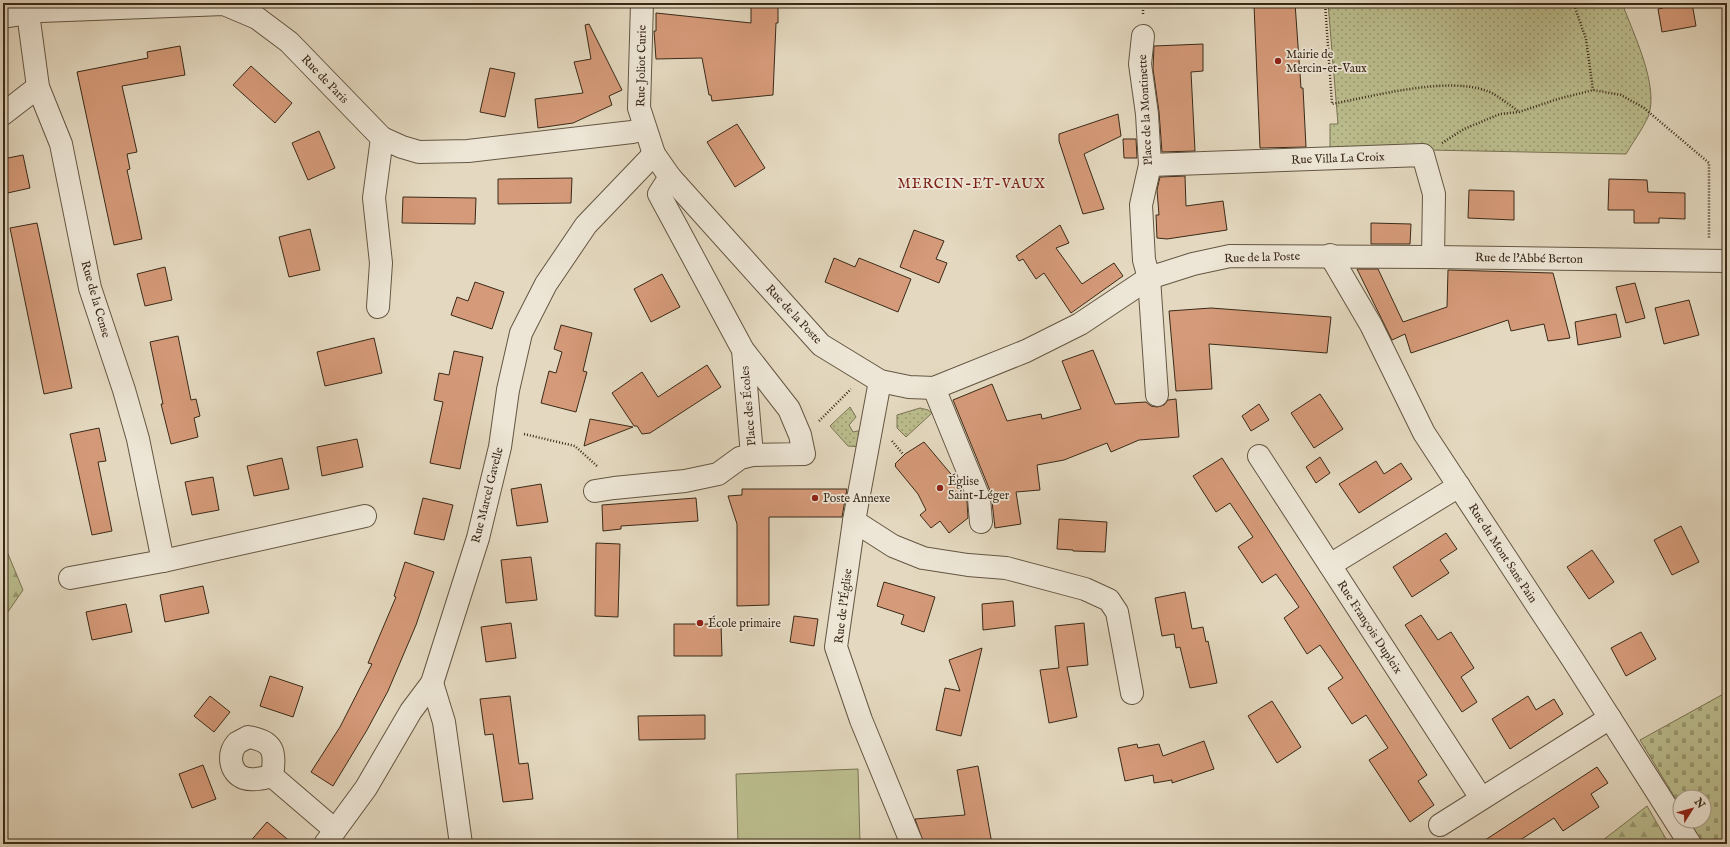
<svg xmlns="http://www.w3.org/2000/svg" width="1730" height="847" font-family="'IM FELL English',serif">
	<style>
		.green { fill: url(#green-dots); stroke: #7a7453 }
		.forest { fill: url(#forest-firs); stroke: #7a7453 }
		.cemetery { fill: url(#cemetery-stones); stroke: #7a7453 }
		.pitch { fill: #bbbd8e; stroke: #7a7453 }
		.building { fill: #d59a79; stroke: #3a2a18 }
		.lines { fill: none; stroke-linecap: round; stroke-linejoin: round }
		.minor-casing { stroke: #645642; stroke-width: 24 }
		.path { stroke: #3a2a18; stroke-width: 2.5; stroke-dasharray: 1 2; stroke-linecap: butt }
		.minor { stroke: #ede6d6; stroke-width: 22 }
		.poi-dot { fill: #8f2418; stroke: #ede6d6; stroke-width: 1.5 }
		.labels { text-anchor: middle; stroke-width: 3.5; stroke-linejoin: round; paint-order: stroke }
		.poi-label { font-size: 12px; fill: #3a2a18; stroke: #ede6d6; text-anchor: start }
		.street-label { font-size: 12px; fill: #3a2a18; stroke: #ede6d6 }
		.quarter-label { font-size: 14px; letter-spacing: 1px; fill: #7a1f14; stroke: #ede6d6 }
	</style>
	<defs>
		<pattern id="green-dots" width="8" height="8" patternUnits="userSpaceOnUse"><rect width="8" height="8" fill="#bbbd8e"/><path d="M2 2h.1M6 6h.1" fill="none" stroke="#999a73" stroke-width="1.8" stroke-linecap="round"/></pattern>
		<pattern id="forest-firs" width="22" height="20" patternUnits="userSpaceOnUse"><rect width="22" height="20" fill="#bbbd8e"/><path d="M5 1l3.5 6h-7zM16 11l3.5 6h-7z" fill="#999a73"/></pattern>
		<pattern id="cemetery-stones" width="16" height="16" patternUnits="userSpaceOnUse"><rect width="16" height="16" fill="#bbbd8e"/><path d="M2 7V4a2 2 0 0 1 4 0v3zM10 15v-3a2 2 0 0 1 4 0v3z" fill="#999a73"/></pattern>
	</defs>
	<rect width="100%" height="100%" fill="#e4d9c0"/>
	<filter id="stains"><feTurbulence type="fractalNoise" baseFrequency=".005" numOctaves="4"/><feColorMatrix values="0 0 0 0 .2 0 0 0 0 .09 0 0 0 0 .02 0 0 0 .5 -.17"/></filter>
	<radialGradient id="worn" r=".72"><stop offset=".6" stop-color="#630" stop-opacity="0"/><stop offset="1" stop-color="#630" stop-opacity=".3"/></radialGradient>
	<g class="green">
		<path d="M1328 3H1622C1633 33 1660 87 1648 117 1642 130 1633 142 1626 154L1330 148V124H1338Z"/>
		<path d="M850 407 856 417 849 425 853 432 862 430 861 447 848 446 830 426Z"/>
		<path d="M920 408 928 410 932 413 906 437 897 428V415Z"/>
	</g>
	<g class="forest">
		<path d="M3 542 23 590 3 619Z"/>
		<path d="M1647 806 1669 844H1598Z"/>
	</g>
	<path class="cemetery" d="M1727 692V844H1703L1689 821H1704V797H1680V806L1640 740Z"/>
	<path class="pitch" d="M858 769 860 844H738L736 774Z"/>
	<g class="building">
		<path d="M757 3H778V23H776L773 95 712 101 711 95H709L702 58 656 59 654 31H656V13L751 23V4Z"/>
		<path d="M1295 3 1301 88H1303L1306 147 1260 148 1254 5Z"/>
		<path d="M1662 3H1692L1696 26 1662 32 1658 9 1663 8Z"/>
		<path d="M589 24 622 90 609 96 612 105 573 123 538 128 535 99 583 93 574 62 591 59 585 25Z"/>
		<path d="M1203 44V71L1191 72 1195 151 1162 152 1159 112 1153 69 1154 46Z"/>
		<path d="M180 46 185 75 122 86 137 152 127 154 130 169 127 170 142 239 114 245 77 72 148 58 147 52Z"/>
		<path d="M251 66 292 103 275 123 233 85Z"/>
		<path d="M490 68 515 73 505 117 480 112Z"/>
		<path d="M1118 114 1121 136 1084 154 1104 209 1083 214 1059 141V134Z"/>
		<path d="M737 124 765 168 735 187 707 142Z"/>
		<path d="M319 131 335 168 308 180 292 143Z"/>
		<path d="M1123 139H1136L1137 158H1124Z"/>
		<path d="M23 155 30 188 3 194V159Z"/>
		<path d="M1185 176 1186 206 1223 201 1227 230 1167 239 1157 238 1156 215H1159L1157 190 1160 177Z"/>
		<path d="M572 178 571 203 498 204V179Z"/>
		<path d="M1609 179 1647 180 1648 192 1685 193V219L1659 218V223H1634V210H1608Z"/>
		<path d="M1469 190 1514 191V220L1468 218Z"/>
		<path d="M403 197 476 198 475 224 402 223Z"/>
		<path d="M37 223 72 388 44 394 10 228Z"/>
		<path d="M1371 223 1411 224 1410 244H1371Z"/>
		<path d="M1060 225 1069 243 1056 248 1082 284 1114 263 1123 276 1071 313 1044 273 1036 279 1023 259 1019 261 1016 256Z"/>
		<path d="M310 229 320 270 289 277 279 237Z"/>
		<path d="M914 230 944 241 936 259 947 263 939 283 900 267Z"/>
		<path d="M834 258 855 267 859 258 911 279 898 312 825 282Z"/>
		<path d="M165 267 172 300 145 306 137 274Z"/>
		<path d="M1357 269H1378L1403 322 1447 307 1448 270 1553 273 1570 338 1548 341 1544 324 1511 331 1508 320 1411 353 1405 334 1392 340Z"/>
		<path d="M662 274 680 307 651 322 634 289Z"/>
		<path d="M475 282 504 292 492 329 451 315 457 297 468 301Z"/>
		<path d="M1635 283 1645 318 1626 323 1616 287Z"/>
		<path d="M1689 300 1699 335 1664 344 1655 308Z"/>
		<path d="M1211 308 1331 317 1327 353 1209 344 1212 389 1176 391 1169 311Z"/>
		<path d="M1616 314 1621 337 1578 345 1575 322Z"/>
		<path d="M561 325 592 333 583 371 587 372 576 412 541 403 549 371 556 373 562 352 554 349Z"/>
		<path d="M178 336 191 400 196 399 200 416 194 418 198 437 171 444 161 404H163L150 342Z"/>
		<path d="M374 338 382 373 325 386 317 352Z"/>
		<path d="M1093 350 1115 404 1146 402 1151 406 1157 407 1164 405 1168 400 1176 399 1179 437 1139 440 1111 452 1107 443 1064 460 1037 465 1040 490 1016 492 1021 524 995 528 991 493 953 400 992 384 1007 421 1041 414 1042 419 1081 409 1062 361Z"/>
		<path d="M454 351 483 357 460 469 430 463 443 402 434 400 439 373 449 375Z"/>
		<path d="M707 365 721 387 650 433 642 434 637 426H634L612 393 642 372 658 397Z"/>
		<path d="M1320 394 1343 429 1314 448 1291 413Z"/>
		<path d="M1259 404 1269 420 1251 431 1242 416Z"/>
		<path d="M590 419 633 427 584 446Z"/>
		<path d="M99 428 106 461 98 462 112 531 92 535 70 434Z"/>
		<path d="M357 439 363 467 322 476 317 447Z"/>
		<path d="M924 442 961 486 967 501 968 518 949 533 940 521 931 528 920 515 926 510 918 494 895 466 896 465 895 464 905 454Z"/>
		<path d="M1320 457 1330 473 1316 483 1306 467Z"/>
		<path d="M282 458 289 489 254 496 247 466Z"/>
		<path d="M1222 458 1427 775 1418 781 1434 805 1410 822 1369 760 1388 748 1366 715 1352 724 1328 688 1343 678 1320 645 1307 654 1284 618 1299 607 1276 574 1262 583 1238 547 1253 537 1230 503 1216 512 1193 476Z"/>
		<path d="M1376 461 1384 474 1401 463 1412 479 1359 513 1339 484Z"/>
		<path d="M213 477 219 510 192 515 185 482Z"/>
		<path d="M541 484 548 522 517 526 511 489Z"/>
		<path d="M742 489H847L842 517H769V605L737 606V524L728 496 742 495Z"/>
		<path d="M423 498 453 505 444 540 414 534Z"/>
		<path d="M696 498 698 521 621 526V529L603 531 602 505Z"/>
		<path d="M1059 519 1107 522 1105 552 1073 551V550L1057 549Z"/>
		<path d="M1681 526 1699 562 1672 575 1654 540Z"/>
		<path d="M1446 533 1457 549 1440 560 1449 573 1412 597 1393 567Z"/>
		<path d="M596 543 620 544 618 617 595 616Z"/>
		<path d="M1592 550 1614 582 1589 599 1567 567Z"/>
		<path d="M531 557 537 600 506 603 501 560Z"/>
		<path d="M405 562 434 572 416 625 388 691 367 730 333 786 311 772 340 727 372 664 368 663 396 597 394 596Z"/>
		<path d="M884 582 935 597 924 632 901 624 904 615 877 606Z"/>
		<path d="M203 586 209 613 165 622 160 595Z"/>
		<path d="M1185 592 1192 629 1203 627 1206 642 1208 641 1217 683 1190 688 1180 647 1176 648 1174 634 1162 636 1155 598Z"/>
		<path d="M1013 601 1015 626 983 630 982 604Z"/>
		<path d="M126 604 132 632 92 640 86 612Z"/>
		<path d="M1421 615 1438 640 1451 632 1474 668 1461 677 1477 702 1462 712 1405 625Z"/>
		<path d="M794 616 818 619 814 646 790 642Z"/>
		<path d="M511 623 516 658 486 662 481 627Z"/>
		<path d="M1084 623 1088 665 1067 667 1077 717 1049 723 1040 670 1059 668 1055 626Z"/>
		<path d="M674 624H721L722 656H674Z"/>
		<path d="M1641 632 1656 659 1626 676 1611 648Z"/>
		<path d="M982 648 961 736 936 730 945 688 960 691 949 660Z"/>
		<path d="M270 676 303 687 293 717 260 706Z"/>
		<path d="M210 696 230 712 214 732 194 716Z"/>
		<path d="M510 696 519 764 528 763 533 799 503 802 493 734 485 735 480 699Z"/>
		<path d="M1528 696 1536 710 1554 699 1563 714 1510 749 1492 719Z"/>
		<path d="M1272 701 1301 747 1277 763 1248 716Z"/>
		<path d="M705 715V739L639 740 638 716Z"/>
		<path d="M1204 741 1214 769 1172 783V780L1154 783 1153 775 1125 781 1118 748 1137 744 1138 748 1159 744 1163 756Z"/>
		<path d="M203 765 216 799 192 808 179 774Z"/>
		<path d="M978 766 992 844H924L915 819 965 815 957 770Z"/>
		<path d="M1597 767 1608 783 1591 794 1599 807 1563 831 1554 818 1514 844H1479Z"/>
		<path d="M267 822 293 844H248Z"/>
	</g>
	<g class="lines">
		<g class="minor-casing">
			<g id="minor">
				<path d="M642 3 639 108 654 154 670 177 821 345 880 381 909 387 934 388 1026 351 1080 324 1149 278 1193 264 1230 256 1433 257 1727 261"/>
				<path d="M28 13 38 87 61 144 90 288 124 390 138 439 163 561 365 516"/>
				<path d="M3 17 41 11 224 4 257 18 289 42 382 138 402 147 419 152 468 151 632 132 644 129"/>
				<path d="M1143 36 1140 64 1147 114 1150 165 1141 205 1144 260 1149 278 1157 395"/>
				<path d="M3 114 38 87"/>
				<path d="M1150 165 1423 155 1434 194 1433 257"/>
				<path d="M670 177 659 194 743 350 789 409 800 435 804 454 752 455 743 350"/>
				<path d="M1330 255 1371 325 1424 433 1573 660 1690 844"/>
				<path d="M378 307 381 263 374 198 382 138"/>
				<path d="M880 381 854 521 836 647 861 720 912 844"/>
				<path d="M934 388 979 498 981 522"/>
				<path d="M1259 456 1481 798"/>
				<path d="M595 491 614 488 685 481 718 474 740 458 752 455"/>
				<path d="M854 521 893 546 923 558 968 565 1006 568 1085 589 1109 600 1117 612 1132 693"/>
				<path d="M1330 565 1459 486"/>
				<path d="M70 578 163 561"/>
				<path d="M432 683 444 722 461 844"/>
				<path d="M272 776C264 778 253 781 244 778 230 773 227 754 237 743 240 741 245 739 248 737 274 741 276 752 272 776L335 830"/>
				<path d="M1440 825 1610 718"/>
				<path d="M325 844 366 788 411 711 432 683 478 538 500 447 508 390 521 333 546 284 586 225 654 154"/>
			</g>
		</g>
		<g class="path">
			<path d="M1325 3 1332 104C1374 96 1448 76 1487 91 1498 95 1509 105 1518 111"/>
			<path d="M1572 3 1574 5 1586 39 1593 90"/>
			<path d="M1143 14V3"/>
			<path d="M1442 143 1464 129 1500 114 1519 112 1558 99 1593 90 1621 95 1644 108 1709 163V239"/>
			<path d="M819 421 851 389"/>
			<path d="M524 434 575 446 598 467"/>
			<path d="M892 441 903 454"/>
		</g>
		<use href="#minor" class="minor"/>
	</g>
	<g class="poi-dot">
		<circle cx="1278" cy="61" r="4"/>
		<circle cx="940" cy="488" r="4"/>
		<circle cx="815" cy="498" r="4"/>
		<circle cx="700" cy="623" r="4"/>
	</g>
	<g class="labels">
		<g class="poi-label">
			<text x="1286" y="58">Mairie de<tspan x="1286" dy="14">Mercin-et-Vaux</tspan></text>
			<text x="948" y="485">Église<tspan x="948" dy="14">Saint-Léger</tspan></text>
			<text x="823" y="502">Poste Annexe</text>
			<text x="708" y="627">École primaire</text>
		</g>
		<g class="street-label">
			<text transform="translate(641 66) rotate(-89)" y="4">Rue Joliot Curie</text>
			<text transform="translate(325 79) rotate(46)" y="4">Rue de Paris</text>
			<text transform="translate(1145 110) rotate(-93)" y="4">Place de la Montinette</text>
			<text transform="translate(1338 158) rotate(-2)" y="4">Rue Villa La Croix</text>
			<text transform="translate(1262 257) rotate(-2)" y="4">Rue de la Poste</text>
			<text transform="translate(1529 258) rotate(1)" y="4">Rue de l'Abbé Berton</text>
			<text transform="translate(96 299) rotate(74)" y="4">Rue de la Cense</text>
			<text transform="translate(794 314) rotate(47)" y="4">Rue de la Poste</text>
			<text transform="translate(748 406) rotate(-95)" y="4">Place des Écoles</text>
			<text transform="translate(487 495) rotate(-76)" y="4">Rue Marcel Gavelle</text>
			<text transform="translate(1503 553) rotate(57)" y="4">Rue du Mont Sans Pain</text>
			<text transform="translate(843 606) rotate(-83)" y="4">Rue de l'Église</text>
			<text transform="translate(1370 627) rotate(57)" y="4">Rue François Dupleix</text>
		</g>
		<g class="quarter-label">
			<text x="972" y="188">MERCIN-ET-VAUX</text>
		</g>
	</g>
	<rect width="1730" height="847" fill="none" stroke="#e4d9c0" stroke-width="16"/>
	<rect x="4" y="4" width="1722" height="839" fill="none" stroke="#3a2a18" stroke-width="2"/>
	<rect x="8" y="8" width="1714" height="831" fill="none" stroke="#3a2a18"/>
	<g transform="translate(1692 809) rotate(53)"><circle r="19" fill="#ede6d6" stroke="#a59b8a"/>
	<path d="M0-3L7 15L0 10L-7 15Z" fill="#8f2418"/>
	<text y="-6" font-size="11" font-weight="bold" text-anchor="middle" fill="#3a2a18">N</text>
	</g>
	<rect width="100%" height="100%" filter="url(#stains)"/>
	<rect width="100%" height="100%" fill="url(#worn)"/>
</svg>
